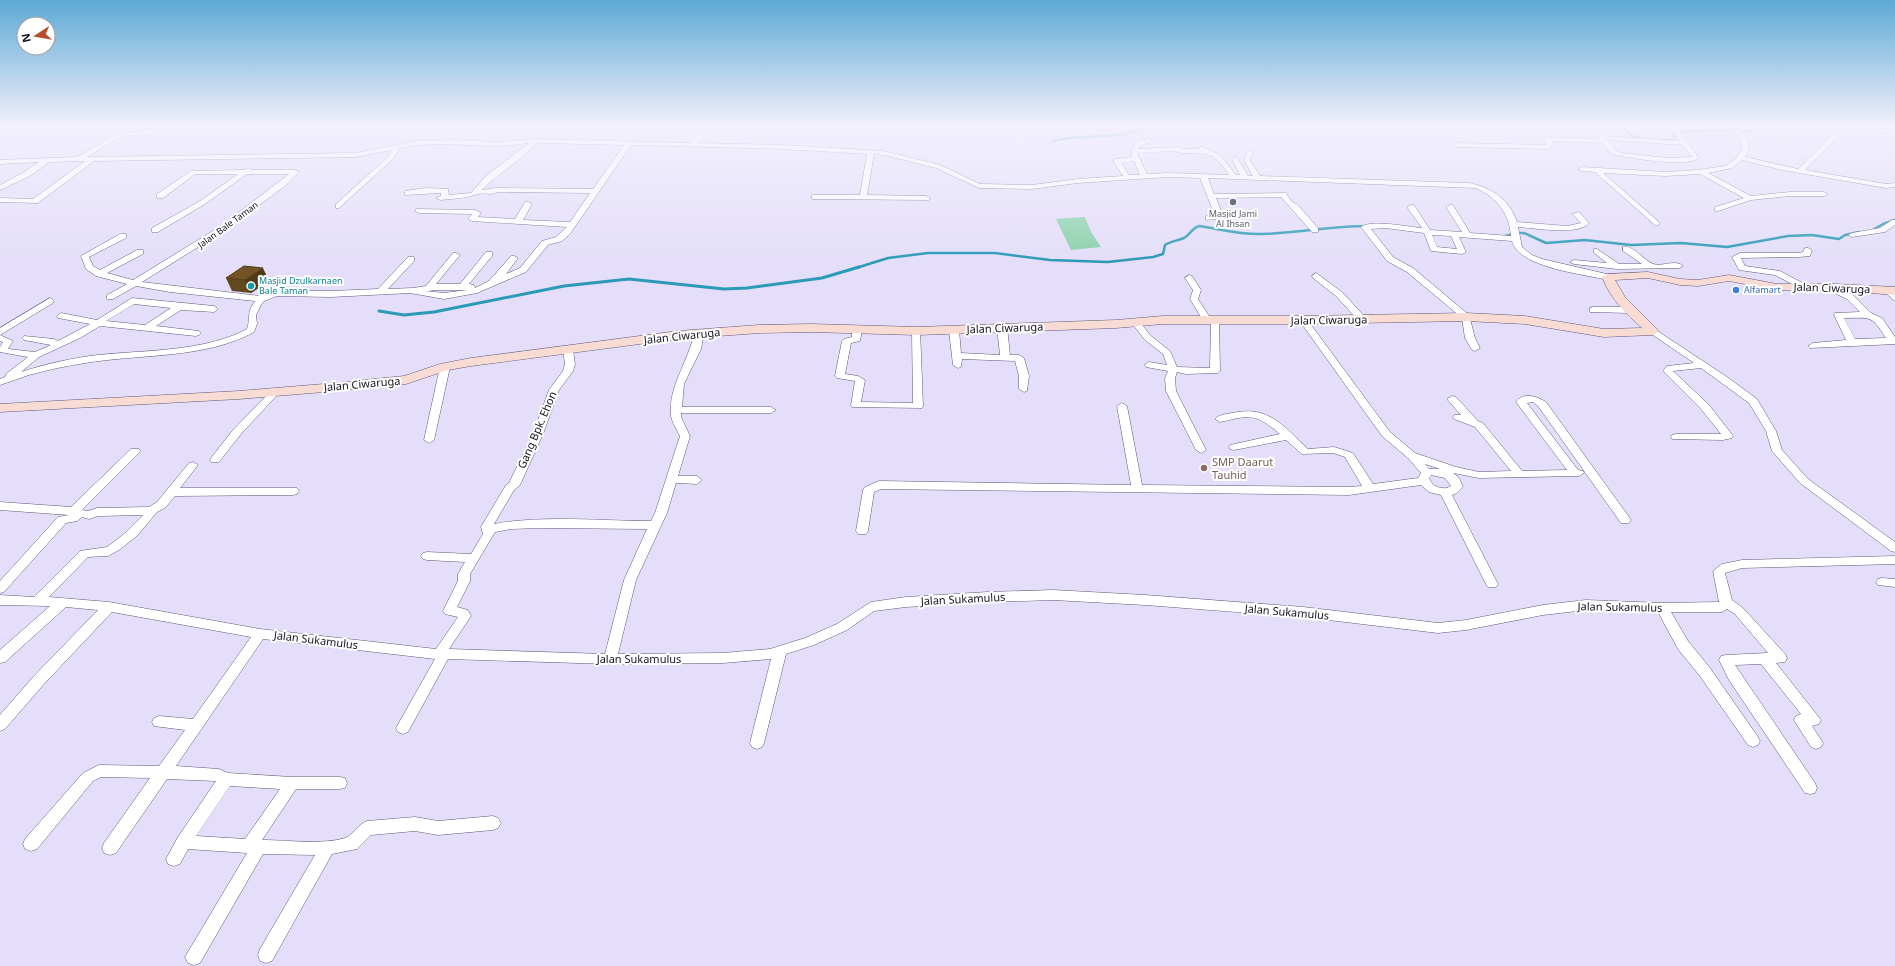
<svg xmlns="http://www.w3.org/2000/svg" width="1895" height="966" font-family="'Noto Sans',sans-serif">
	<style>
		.green { fill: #88d1a9 }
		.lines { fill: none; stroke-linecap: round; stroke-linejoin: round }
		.stream-far1 { stroke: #2b9ab6; stroke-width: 2.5 }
		.stream { stroke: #2b9ab6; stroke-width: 3 }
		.street-casing { stroke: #605877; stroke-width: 1 }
		.secondary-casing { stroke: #605877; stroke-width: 1 }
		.street { fill: #fff; fill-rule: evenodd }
		.secondary { fill: #f8dcd4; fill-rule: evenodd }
		.wall { fill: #63471e }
		.shaded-wall { fill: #503a18 }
		.building { fill: #735323; stroke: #503a18 }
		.worship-dot { fill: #6b7280; stroke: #fff; stroke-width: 1.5 }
		.culture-dot { fill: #0f9aa8; stroke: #fff; stroke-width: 1.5 }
		.shop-dot { fill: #3f7fe0; stroke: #fff; stroke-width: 1.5 }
		.education-dot { fill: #8d6e63; stroke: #fff; stroke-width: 1.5 }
		.labels { text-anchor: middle; stroke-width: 4; stroke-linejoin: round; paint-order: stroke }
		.far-worship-label { font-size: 9px; fill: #5b616d; stroke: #fff }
		.far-street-label { font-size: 9px; fill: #15121e; stroke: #fff }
		.far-culture-label { font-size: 9px; fill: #0d838f; stroke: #fff; text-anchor: start }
		.far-shop-label { font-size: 9px; fill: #366cbe; stroke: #fff; text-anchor: start }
		.street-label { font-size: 11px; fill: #15121e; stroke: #fff }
		.education-label { font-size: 11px; fill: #785e54; stroke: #fff; text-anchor: start }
	</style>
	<rect width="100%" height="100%" fill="#e4defa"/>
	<path class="green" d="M1085 217 1091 232 1101 247 1071 250 1056 219Z"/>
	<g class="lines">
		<g class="stream-far1">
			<path d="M1622 127 1632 136 1644 139"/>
			<path d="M1654 140H1672L1675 138 1673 132 1713 130 1753 131 1754 127"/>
			<path d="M1053 141C1084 132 1117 142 1147 127"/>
			<path d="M1871 231 1883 224 1895 220"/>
			<path d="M1505 236 1517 233H1524L1546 243 1585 240 1631 245 1681 243 1727 247 1788 236 1812 235 1839 239 1845 235 1859 232"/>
			<path d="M856 268 888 258 928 253H995L1050 260 1108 262 1153 257 1163 254 1165 245C1171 241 1177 241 1184 238 1190 235 1192 228 1199 226 1220 229 1241 235 1263 234 1298 233 1332 226 1367 226"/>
		</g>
		<path class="stream" d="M379 311 404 315 434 312 564 286 629 279 724 289 747 288 822 278 859 267"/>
		<g class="street-casing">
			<g id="street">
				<path d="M5 127H12L0 133V129Z"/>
				<path d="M169 127H177L163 133 122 136 87 157 356 153 415 141 452 140 499 142 535 139 691 143 706 127H712L698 143 783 145 884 151 940 165 980 184 1032 185 1078 179 1123 176 1113 161 1116 159 1132 157C1129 145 1138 141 1148 138L1151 140C1148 144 1142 144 1138 149L1178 147 1182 149H1198L1199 147H1203L1220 155 1236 175H1240L1232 159 1235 157 1238 159 1248 176H1253L1244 160 1247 152 1250 150 1253 152 1250 160 1260 176 1469 183C1491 187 1510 200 1517 222L1567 226 1581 223 1572 214 1579 212 1589 223C1579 236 1534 228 1518 227L1522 247 1532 255 1542 259 1611 275 1612 277 1608 280C1584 274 1519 268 1512 241L1459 237 1466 252 1462 254 1431 251 1424 233 1385 228 1371 229 1393 257 1413 268 1469 315 1475 338 1480 348 1475 351 1472 350 1465 338 1462 318 1407 272 1387 261 1361 227C1371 219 1408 227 1422 228L1407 207 1411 205H1414L1430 230 1462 232 1446 207 1450 205H1453L1470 233 1511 236C1509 213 1497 197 1475 188L1208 178 1214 194 1286 193 1291 201 1298 205 1318 228V232H1312L1281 197 1216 198 1222 213 1217 219 1206 220V216L1214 213 1200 178 1168 177 1078 183 1032 189 979 188 936 168 884 155 874 154 867 195 926 196 930 198 929 200 815 199H812V195H860L867 154 783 149 631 145 570 234 562 241 548 245 526 272 477 293 444 299 410 293 331 297 277 296 264 301 261 305 256 315 257 324 254 332C206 359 138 354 85 363 66 366 47 370 29 375 19 378 10 382 0 385V379L5 377 6 374 28 357 0 352V347L3 342 0 341V335L13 341 8 349 35 352 51 345 24 340 22 338 24 336 54 339 58 341 90 324 58 318 57 316 61 313 97 320 132 298 214 306 218 309 214 312 181 310 156 326 199 331 201 333 199 335 196 336 100 326 80 338 39 357 21 372C46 364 72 358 98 355 145 350 204 352 247 329 251 318 246 313 255 301L170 292 136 286 113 299H107V295L127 284 96 276 86 269 81 256 120 234H126V238L89 257 93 266 100 270 137 250H143V254L107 273 133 280 221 226 289 174H247L205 204 158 232H152V228L200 201 238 174H195L163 198H157V194L191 171 244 170 248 168 251 170H295L299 172 285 186 227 229 142 282 260 296 276 290 331 291 378 289 408 257H414V261L388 289 413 288 426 286 453 253H456L460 255 436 284H460L486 252H492V256L469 284 474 285 475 288 489 281 511 256H514L518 258 506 274 520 268 542 241 556 237 567 227 472 221 468 219 472 214 419 213 415 211 416 209 475 210 481 213 478 217 515 219 525 202H528L532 204 523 220 570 222 590 193 498 192C491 196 485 192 478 194 467 198 453 199 440 200L436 198 441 196V193L405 195V191L426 188 448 189 449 195 471 193 487 175 529 143C519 144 509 146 498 146 465 146 433 141 400 148L393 159 339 208H336V204L388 157 392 150 356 157 94 161 38 203 0 202V198L33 199 85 161 49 162 30 176 0 190V185L24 172 39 162 0 164V160L77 157 118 133 162 129ZM537 143 624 145 593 189 496 188 482 190C499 172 521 161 537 143ZM1176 151C1180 154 1184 153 1189 153 1211 153 1217 156 1229 175L1168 173 1147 174 1138 155V153ZM1134 161 1140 175H1129L1121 163ZM1432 235 1451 236 1457 249 1437 247ZM429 291 434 290H467L444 293 425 291ZM134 304 171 308 145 325 106 321Z"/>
				<path d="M1585 127H1591L1604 136 1680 141 1671 127H1677L1699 158C1687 168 1628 158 1612 154L1602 143 1552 141 1553 145 1548 149 1457 147 1454 145 1457 143 1546 145 1545 139 1548 137 1599 139ZM1607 140 1683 145 1692 157 1668 158 1621 153 1616 151Z"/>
				<path d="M1731 127H1737C1746 135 1753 145 1745 157L1798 169 1840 128 1871 127 1895 130V134L1871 131H1844L1805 170 1886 184 1895 183V187L1886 188 1782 170 1742 160 1732 168 1708 173 1751 196 1790 192H1824L1828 194 1824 196H1790L1751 200 1718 211H1715V207L1744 198 1700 174 1665 176 1603 173 1659 222 1660 224 1656 226 1595 172 1582 171 1578 169 1582 167 1665 172 1698 170 1725 166 1736 159 1742 149 1740 139Z"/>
				<path d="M1892 220H1895V225L1885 232 1852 237 1848 235 1852 233 1880 228Z"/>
				<path d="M1623 247C1634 245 1643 260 1653 264 1662 267 1676 259 1683 266L1679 268 1617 269 1574 264 1570 262 1574 260 1607 263 1594 253V249H1597L1619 264H1642L1623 251Z"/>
				<path d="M1805 248H1808L1812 250 1810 256 1799 257 1741 258 1745 266 1780 271 1808 286V290L1805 291 1775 275 1739 270 1732 257 1740 253H1799L1803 252Z"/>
				<path d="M1316 273 1342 292 1365 317V321H1359L1336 296 1313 278 1312 276Z"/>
				<path d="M1189 275 1192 276 1201 290 1198 299 1211 319 1215 317 1219 320 1220 371 1218 373 1186 374 1177 372 1175 378 1176 391 1206 450 1201 453 1196 450 1166 391 1165 378 1168 371 1146 367 1144 365 1149 362 1167 365 1163 354 1145 340 1131 322 1135 319 1138 320 1151 336 1170 351 1177 367 1210 368 1211 321 1204 322 1190 299 1193 290 1185 278Z"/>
				<path d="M1829 284 1853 295 1871 313 1882 318 1895 337V344L1810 348 1808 346 1813 343 1846 340 1834 315 1835 313 1860 312 1847 299 1826 289 1825 287ZM1844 318C1872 318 1871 315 1886 338L1855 339Z"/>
				<path d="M1886 287 1895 293V301L1882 290Z"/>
				<path d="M50 298 54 301 53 303 0 335V328Z"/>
				<path d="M1593 307H1629L1633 310 1629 313 1590 312V308Z"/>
				<path d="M1303 317 1306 318 1390 432 1415 453 1456 467 1479 472 1511 471 1475 427 1454 419 1453 417 1454 415H1461L1447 399 1452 396 1456 397 1478 421 1483 423 1522 471 1567 470 1516 402C1523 392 1537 396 1546 402L1629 517 1631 520 1629 523H1621L1538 406 1533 402 1527 403 1578 470 1583 471 1584 473 1579 476 1479 478 1453 473 1459 478 1463 487 1457 493 1452 495 1498 584 1496 587H1488L1486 584 1441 495 1429 492 1421 485 1349 495 881 489 874 492 868 531 866 534H858L856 531 863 490 865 487 879 481 1131 485 1117 406 1122 403 1127 406 1142 485 1349 487 1362 486 1345 457 1333 453 1302 454 1286 440 1234 450 1230 449 1229 447 1230 445 1280 434C1255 413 1251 415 1220 422L1215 419C1218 415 1226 414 1232 413 1269 405 1283 426 1308 449L1334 447 1353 453 1373 484 1418 478 1421 473 1408 458 1382 436 1299 320ZM1425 464 1440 469H1429ZM1431 475 1445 478 1451 486 1447 488C1439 489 1432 486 1429 478Z"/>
				<path d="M1002 324 1007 327 1010 355H1019L1024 358 1029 376 1027 391 1024 392 1019 389V376L1015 361 962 359 961 367 958 368 953 365 949 330 951 328 954 327 959 330 961 353 1000 355 997 327Z"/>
				<path d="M857 327 862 330 860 341 851 343 845 374 858 376 865 380 861 402 913 403 912 331 914 329H920L923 406 922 408 852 407 851 405 855 381 837 378 835 376 842 341 844 339 852 337V330Z"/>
				<path d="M1653 328 1727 377 1757 399 1776 431 1782 450 1808 479 1895 542V552L1891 551 1800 483 1772 451 1766 431 1749 403 1701 368 1673 371 1709 405 1733 436 1732 438 1723 440 1672 439 1671 437 1672 435 1676 434H1721L1701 409 1663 371 1667 366 1694 363 1650 333 1648 331 1650 329Z"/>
				<path d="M699 330 704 333 701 349 684 384 682 407H771L776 410 771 413H681V417L690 436 678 476H697L702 480 697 484 676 483 667 513 636 580 618 654 723 653 770 649 805 638 837 624 871 602 906 597 988 592 1053 590 1145 595 1303 607 1438 623 1466 620 1543 605 1586 600 1662 603 1719 602 1713 571 1722 564 1742 560 1895 556V564L1742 568 1725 573 1732 600 1743 608 1785 654 1787 658 1785 662 1776 663 1821 720 1819 724 1812 726 1823 743 1821 747 1816 749 1811 747 1794 720 1796 716 1801 714 1761 664 1735 665 1815 783 1817 788 1815 793 1810 794 1805 793 1729 680 1719 660 1721 656 1726 655 1768 653 1735 614 1727 609 1722 612H1671L1688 641 1710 668 1758 737 1760 741 1758 745 1753 747 1748 745 1700 676 1678 649 1658 612 1586 610 1543 615 1466 630 1438 633 1303 617 1145 605 1053 600 988 602 906 607 874 611 847 630 814 645 786 654 764 743 762 747 757 749 752 747 750 743 771 659 723 663 610 664 448 659 408 732 403 734 398 732 396 728 435 659 263 639 176 766 219 769 228 773 292 777H340L345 778 347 783 345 788 340 789H296L262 840C285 840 324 845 345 838 354 835 358 824 367 821L415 817 438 821 493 816 498 818 501 823 498 828 493 830 438 835 415 831 371 835 357 849 332 854 272 961 266 963 260 961 258 955 260 949 315 855 263 854 200 963 194 965 188 963 185 957 247 853 188 849 180 864 174 866 168 864 166 859 178 837 216 781 167 779 116 853 110 855 104 853 102 848 104 843 150 778 101 777 93 781 37 849 31 851 25 849 23 844 25 839 83 773 99 765 159 766 185 730 154 726 152 722 154 718 159 716 193 719 251 637 112 612 44 684 5 729 0 731V715L34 676 98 610 66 607 5 662 0 663V650L50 606 0 605V595L34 597 80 551 107 547 124 534 143 515 98 516 89 519 82 517 77 521 66 523 4 592 0 593V581L58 517 69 515 0 510V502L71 507 131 449H139L140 451 139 453 82 510 88 511 97 508 149 507 157 502 189 463 193 462 198 465 180 488H297L299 491 297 494 293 495 175 496 165 508 157 512 137 536 119 550 108 556 88 557 49 597 109 602 260 629 436 649 458 617 445 614 443 611 458 581V574L465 562 427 560 423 559 421 556 423 553 427 552 471 554 483 534 481 527 506 485 509 483 533 434 549 390 563 371 565 364 563 350 565 348 568 347 573 350 575 364 573 371 559 390 543 434 520 485 514 490 494 524C543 515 601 521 651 521L655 513 680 436C677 430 672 422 671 416 668 385 689 362 694 333ZM541 528 647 529 624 580 605 654 449 649 471 616 468 610 457 607 470 581V574L495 532 511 529ZM230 786 280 789 245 839 196 836Z"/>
				<path d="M445 364 450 367 434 440 429 443 424 440 440 367Z"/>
				<path d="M275 389 278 390 280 392 278 394 241 434 219 462H211L210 460 211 458 233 430 272 390Z"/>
				<path d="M1882 578 1895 579V587L1878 585 1876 582 1878 579Z"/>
			</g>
		</g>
		<g class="secondary-casing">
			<path id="secondary" d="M1648 272 1680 279 1698 280 1729 275 1777 284H1835L1895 287V295L1835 290H1777L1729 281 1698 286 1680 285 1648 278 1615 280 1625 297 1659 331 1653 335 1604 337 1525 324 1466 321 1303 324H1163L1116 328 917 335 811 332 759 333 678 339 471 366 448 370 406 384 336 391 239 399 0 412V404L239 391 336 383 404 376 440 364 471 358 678 331 759 325 811 324 917 327 1116 320 1163 316H1303L1466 313 1525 316 1604 329 1642 328C1625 313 1610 298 1602 277L1608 274Z"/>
		</g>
		<use href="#street" class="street"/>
		<use href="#secondary" class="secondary"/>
	</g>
	<path class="wall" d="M226 278 269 281 251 293 232 291Z"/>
	<path class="shaded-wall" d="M263 268 269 281 251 293 245 280Z"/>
	<path class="building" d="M244 266 263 268 245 280 226 278Z"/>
	<linearGradient id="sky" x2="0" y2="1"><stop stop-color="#5caad4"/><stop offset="0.48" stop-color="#f3f0fd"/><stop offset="1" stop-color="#f3f0fd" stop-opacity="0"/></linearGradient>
	<rect width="1895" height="262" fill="url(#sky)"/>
	<circle class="worship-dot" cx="1233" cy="202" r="4"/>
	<circle class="culture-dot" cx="251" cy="286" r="4"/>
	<circle class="shop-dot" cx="1736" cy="290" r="4"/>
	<circle class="education-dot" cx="1204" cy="468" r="4"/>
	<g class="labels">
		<g class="far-worship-label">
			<text x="1233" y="217">Masjid Jami<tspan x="1233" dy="10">Al Ihsan</tspan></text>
		</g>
		<g class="far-street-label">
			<text transform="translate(228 225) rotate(-36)" y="3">Jalan Bale Taman</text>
		</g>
		<g class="far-culture-label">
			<text x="259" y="284">Masjid Dzulkarnaen<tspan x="259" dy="10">Bale Taman</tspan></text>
		</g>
		<g class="far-shop-label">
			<text x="1744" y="293">Alfamart</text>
		</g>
		<g class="street-label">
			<text transform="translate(1832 288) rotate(2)" y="4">Jalan Ciwaruga</text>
			<text transform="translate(1329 320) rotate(-1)" y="4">Jalan Ciwaruga</text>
			<text transform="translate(1005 328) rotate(-2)" y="4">Jalan Ciwaruga</text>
			<text transform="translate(682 336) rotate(-6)" y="4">Jalan Ciwaruga</text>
			<text transform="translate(362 384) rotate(-5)" y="4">Jalan Ciwaruga</text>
			<text transform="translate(537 430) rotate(-67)" y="4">Gang Bpk. Ehon</text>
			<text transform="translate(963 599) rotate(-3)" y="4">Jalan Sukamulus</text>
			<text transform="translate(1620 607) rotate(1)" y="4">Jalan Sukamulus</text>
			<text transform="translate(1287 612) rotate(5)" y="4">Jalan Sukamulus</text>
			<text transform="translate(316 640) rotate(7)" y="4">Jalan Sukamulus</text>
			<text x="639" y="663">Jalan Sukamulus</text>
		</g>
		<g class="education-label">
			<text x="1212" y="466">SMP Daarut<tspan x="1212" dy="13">Tauhid</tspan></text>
		</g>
	</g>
	<g transform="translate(36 36) rotate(258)"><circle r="19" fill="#ffffff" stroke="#a1a0a5"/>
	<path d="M0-3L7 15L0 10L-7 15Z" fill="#b54d29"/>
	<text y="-6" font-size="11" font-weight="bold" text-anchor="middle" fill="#15121e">N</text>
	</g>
</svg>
